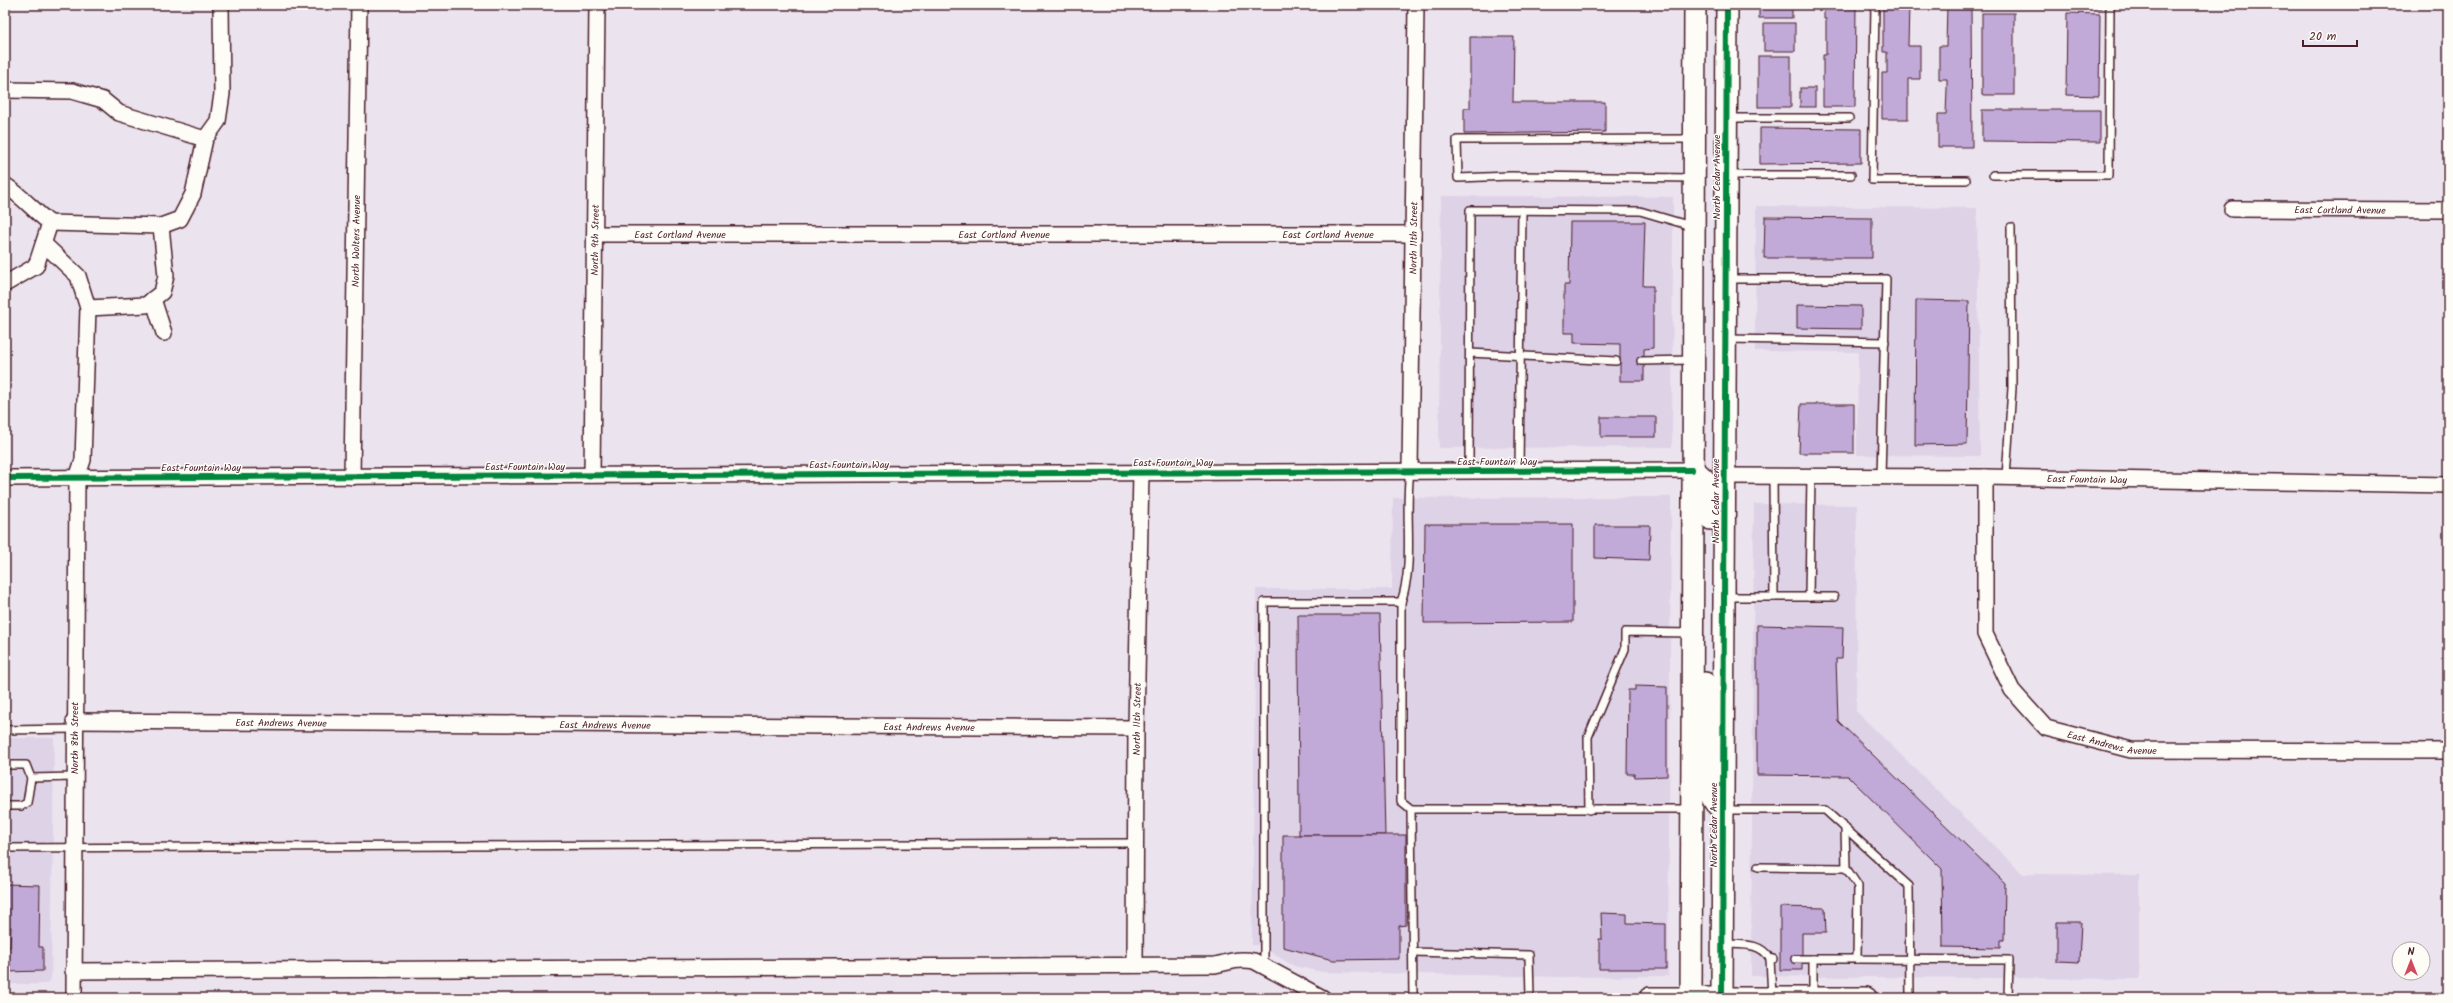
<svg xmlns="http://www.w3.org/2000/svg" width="2453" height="1003" font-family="Kalam,sans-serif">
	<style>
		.built { fill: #ded2e7 }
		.building { fill: #c1a9d8; stroke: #4a1f2b }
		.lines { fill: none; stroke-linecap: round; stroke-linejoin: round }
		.lane-casing { stroke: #4a1f2b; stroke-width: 10 }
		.street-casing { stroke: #4a1f2b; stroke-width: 18 }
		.secondary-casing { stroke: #4a1f2b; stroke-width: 24 }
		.lane { stroke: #fdfcf7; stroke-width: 7 }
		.street { stroke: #fdfcf7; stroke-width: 15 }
		.secondary { stroke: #fdfcf7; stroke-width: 21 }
		.cycleway-casing { stroke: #fdfcf7; stroke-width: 8 }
		.cycleway { stroke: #00873e; stroke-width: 6 }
		.labels { text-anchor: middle; stroke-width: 3; stroke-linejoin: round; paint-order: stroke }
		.street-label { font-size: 10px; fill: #4a1f2b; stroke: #fdfcf7 }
	</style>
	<rect width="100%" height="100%" fill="#ebe3ee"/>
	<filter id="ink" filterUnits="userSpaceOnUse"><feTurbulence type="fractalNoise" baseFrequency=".025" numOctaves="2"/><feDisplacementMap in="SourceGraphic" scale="8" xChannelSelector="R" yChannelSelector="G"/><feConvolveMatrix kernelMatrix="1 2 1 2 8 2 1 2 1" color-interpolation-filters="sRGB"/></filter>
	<g filter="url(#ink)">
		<g class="built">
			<path d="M1441 196 1673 197 1672 447 1439 448Z"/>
			<path d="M1756 206 1977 208 1980 456 1857 455 1858 352 1755 351Z"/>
			<path d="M1671 497 1668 976 1561 977 1323 972 1294 966 1258 945H1252L1256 589H1392L1393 498Z"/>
			<path d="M1754 504 1857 505 1856 711 2023 874 2139 875V979L1751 976Z"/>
			<path d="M5 738H54L51 978 49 982 44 984H5Z"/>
		</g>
		<g class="building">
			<rect x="1759" y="5" width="33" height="13"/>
			<path d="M1824 5H1856L1855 107H1823V55H1826V19H1824Z"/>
			<path d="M1883 5H1909L1908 46H1920V79H1908V119H1882V73H1887V52H1883Z"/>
			<path d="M1947 5H1971L1972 147H1938V114H1946L1947 89V79H1939V46H1946Z"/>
			<path d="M1980 5H2101V8L1980 7Z"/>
			<rect x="1982" y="13" width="32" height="82"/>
			<path d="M2067 13 2100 14 2099 96 2066 95Z"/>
			<rect x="1764" y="23" width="31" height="28"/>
			<path d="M1470 37H1514L1513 102H1605V132L1464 134V108H1470Z"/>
			<rect x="1758" y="56" width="33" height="51"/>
			<rect x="1800" y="88" width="15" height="19"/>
			<path d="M1982 110H2100V142L1982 141Z"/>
			<path d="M1760 128 1861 129V163L1760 164Z"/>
			<path d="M1765 217 1872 218V258H1764Z"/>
			<path d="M1570 222H1645L1643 286H1653V348L1644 349V381H1620V344L1574 343V333H1564V285H1569Z"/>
			<path d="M1916 300 1969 301 1967 444 1915 445Z"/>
			<path d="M1797 305 1861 306V329L1797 328Z"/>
			<path d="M1801 404H1854V453H1799Z"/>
			<rect x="1601" y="417" width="55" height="20"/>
			<path d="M1425 524H1573V622L1424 623Z"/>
			<path d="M1595 525H1650L1649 560 1595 558Z"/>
			<path d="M1298 615H1380L1385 835H1299Z"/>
			<path d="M1757 625 1843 627 1842 659H1836L1838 721 2005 883 2004 940H2001V948L1943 947 1942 869 1848 776 1757 775Z"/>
			<path d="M1635 686 1667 687V776L1635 777 1634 774H1627L1628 690H1635Z"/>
			<path d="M1283 835H1406V925L1399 926V959L1333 960 1283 947Z"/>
			<path d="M5 884 40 885 39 947H43V971L5 972V947H10L11 927 5 928Z"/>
			<path d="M1780 907 1825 908 1826 933H1802V970H1780Z"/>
			<path d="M1601 913 1627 914V923L1666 924V969H1599V939H1602Z"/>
			<path d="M2057 922H2081L2079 962 2057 961Z"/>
		</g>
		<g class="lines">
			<g class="lane-casing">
				<g id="lane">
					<path d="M1875 5 1872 180H1966"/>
					<path d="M1729 118H1849"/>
					<path d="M1692 139 1457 140 1458 178 1510 176 1693 178"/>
					<path d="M1729 175H1851"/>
					<path d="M1993 175H2109L2110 5"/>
					<path d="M1728 279H1886L1881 477"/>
					<path d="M1727 339 1885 342"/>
					<path d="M1470 353 1616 361"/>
					<path d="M1641 361 1691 360"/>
					<path d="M1410 471C1404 514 1415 563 1401 602V801L1411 809H1689"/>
					<path d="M1469 471 1470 210 1640 211 1691 226"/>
					<path d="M1519 471 1522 210"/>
					<path d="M1773 476 1774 597"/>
					<path d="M2006 477 2012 388 2011 227"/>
					<path d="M1725 597H1834"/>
					<path d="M1809 597 1811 476"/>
					<path d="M5 730 74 729"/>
					<path d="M5 765H26L31 778 74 777"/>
					<path d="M5 806H21L27 803 31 778"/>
					<path d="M1411 809 1413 998"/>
					<path d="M1589 810 1588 737 1625 649V632L1691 633"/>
					<path d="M1725 810H1825L1909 886 1910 998"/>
					<path d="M5 848 1135 843"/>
					<path d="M1758 867 1846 868 1845 828"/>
					<path d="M1846 868 1858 886 1857 959 2009 960 2008 998"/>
					<path d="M1724 944C1742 945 1761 942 1770 959"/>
					<path d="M1412 952 1529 955 1530 998"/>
					<path d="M1795 959H1813"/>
					<path d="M1264 966V602H1401"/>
					<path d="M1813 995V959H1857"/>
					<path d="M1772 996 1770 959H1773"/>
				</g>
			</g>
			<g class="street-casing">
				<g id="street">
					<path d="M5 90 72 91 103 100 119 113 205 139"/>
					<path d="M5 185C22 196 34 211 50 223L161 226 180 219 193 194 205 139 218 121 222 94 221 5"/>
					<path id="s1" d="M2232 209 2448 210"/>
					<path id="s2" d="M595 234H1413"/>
					<path d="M45 245 78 276 88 308 83 460 77 478 74 998"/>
					<path d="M5 284 36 266 50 223"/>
					<path d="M153 299 164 333"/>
					<path d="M88 308 146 305 162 292 166 276 161 226"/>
					<path id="s3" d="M1410 471 1416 5"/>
					<path id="s4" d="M592 475 597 5"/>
					<path id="s5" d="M1725 476 1985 477 2448 485"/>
					<path id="s6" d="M352 477 359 5"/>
					<path id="s7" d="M1985 477V634L2012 690 2046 728 2131 750 2448 751"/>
					<path d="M5 478 1692 470"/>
					<path id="s8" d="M74 721 1136 728"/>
					<path id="s9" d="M1135 965 1136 728 1141 472"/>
					<path d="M73 971 1215 965C1229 962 1239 958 1254 961L1323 998"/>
				</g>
			</g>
			<g class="secondary-casing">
				<g id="secondary">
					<path d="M1692 470C1715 482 1711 496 1711 519"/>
					<path d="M1705 683 1709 784C1710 794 1712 802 1721 808"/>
					<path d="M1650 998H1866"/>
					<path d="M1691 998 1695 5"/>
					<path d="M1722 998 1727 5"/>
				</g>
			</g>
			<use href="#lane" class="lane"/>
			<use href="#street" class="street"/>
			<use href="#secondary" class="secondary"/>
			<g class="cycleway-casing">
				<g id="cycleway">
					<path d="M5 478 1692 470"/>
					<path d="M1650 998H1866"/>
					<path d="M1722 998 1727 5"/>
				</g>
			</g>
			<use href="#cycleway" class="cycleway"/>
		</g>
	</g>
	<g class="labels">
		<g class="street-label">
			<text transform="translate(1716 177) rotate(-90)" y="4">North Cedar Avenue</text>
			<text dy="4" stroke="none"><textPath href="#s1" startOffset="108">East Cortland Avenue</textPath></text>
			<text dy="4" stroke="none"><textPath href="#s2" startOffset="85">East Cortland Avenue</textPath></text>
			<text dy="4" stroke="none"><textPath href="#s2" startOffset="409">East Cortland Avenue</textPath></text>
			<text dy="4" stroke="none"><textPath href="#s2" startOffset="733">East Cortland Avenue</textPath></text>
			<text dy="4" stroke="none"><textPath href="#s3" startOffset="233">North 11th Street</textPath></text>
			<text dy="4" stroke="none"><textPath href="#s4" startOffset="235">North 9th Street</textPath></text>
			<text dy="4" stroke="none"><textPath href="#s6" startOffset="236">North Wolters Avenue</textPath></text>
			<text x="1497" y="465">East Fountain Way</text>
			<text x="1173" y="466">East Fountain Way</text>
			<text x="849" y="468">East Fountain Way</text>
			<text x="525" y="470">East Fountain Way</text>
			<text x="201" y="471">East Fountain Way</text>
			<text dy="4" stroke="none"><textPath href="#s5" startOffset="362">East Fountain Way</textPath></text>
			<text transform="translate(1715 501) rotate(-90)" y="4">North Cedar Avenue</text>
			<text dy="4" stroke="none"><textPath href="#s9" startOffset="246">North 11th Street</textPath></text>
			<text dy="4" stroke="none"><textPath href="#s8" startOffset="207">East Andrews Avenue</textPath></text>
			<text dy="4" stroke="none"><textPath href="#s8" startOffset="531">East Andrews Avenue</textPath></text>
			<text dy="4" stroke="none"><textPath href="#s8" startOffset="855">East Andrews Avenue</textPath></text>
			<text transform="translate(74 738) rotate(-90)" y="4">North 8th Street</text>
			<text dy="4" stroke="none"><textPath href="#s7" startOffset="338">East Andrews Avenue</textPath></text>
			<text transform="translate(1713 825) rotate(-90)" y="4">North Cedar Avenue</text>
		</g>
	</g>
	<rect width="2453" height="1003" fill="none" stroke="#fdfcf7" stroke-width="20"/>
	<rect x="10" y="10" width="2433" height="983" fill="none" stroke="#4a1f2b" stroke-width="1.5" filter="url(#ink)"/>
	<g transform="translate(2411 961)"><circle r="19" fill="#fdfcf7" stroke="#b5a4a5"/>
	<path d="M0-3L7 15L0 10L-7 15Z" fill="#d1495b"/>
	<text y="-6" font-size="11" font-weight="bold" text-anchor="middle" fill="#4a1f2b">N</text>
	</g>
	<path d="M2303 40v6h54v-6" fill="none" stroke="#4a1f2b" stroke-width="2"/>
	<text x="2309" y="40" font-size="12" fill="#4a1f2b" stroke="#fdfcf7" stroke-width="3" paint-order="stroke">20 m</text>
</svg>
